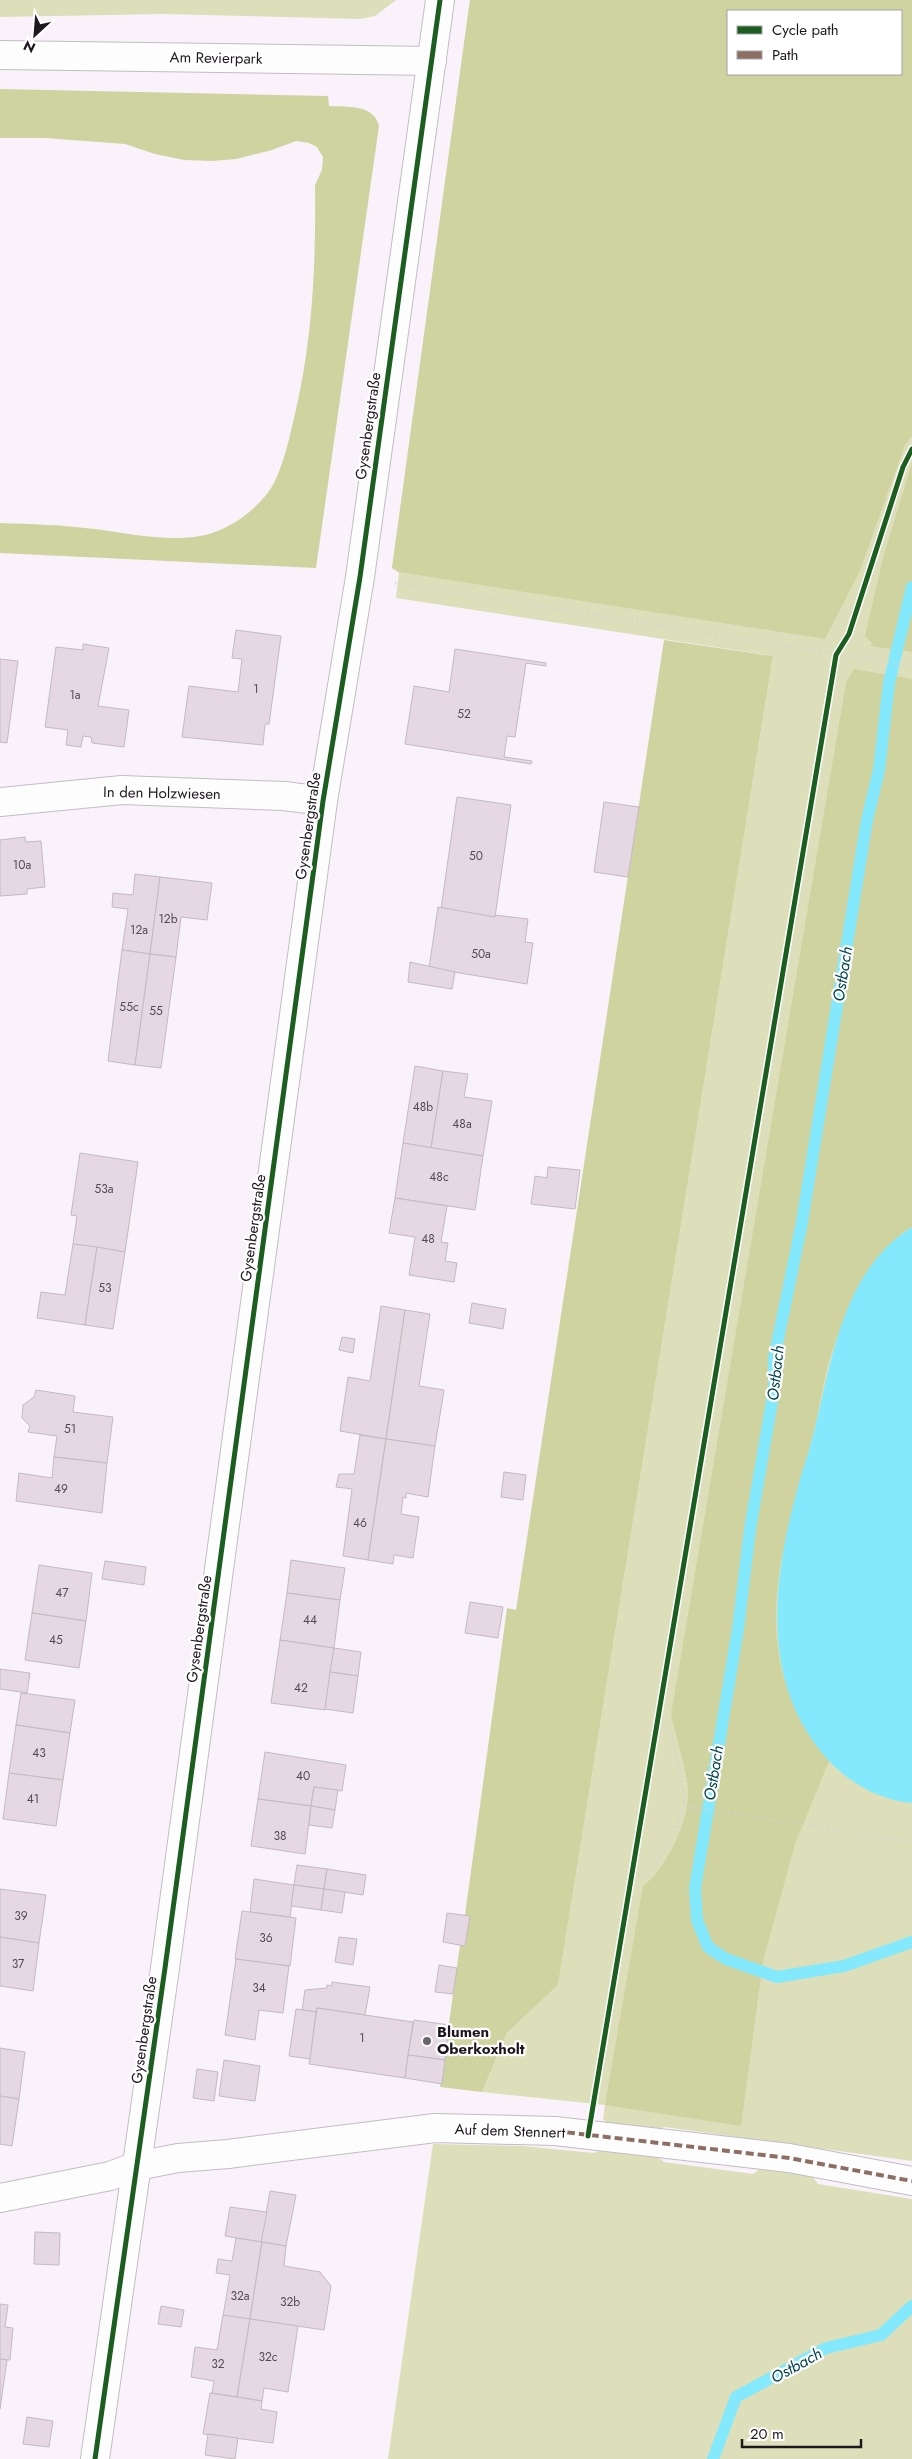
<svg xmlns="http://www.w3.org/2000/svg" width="912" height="2459" font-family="Jost,sans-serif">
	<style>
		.green { fill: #dcdfb9; fill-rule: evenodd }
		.forest { fill: #cfd39f; fill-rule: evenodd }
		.water { fill: #84e9fd }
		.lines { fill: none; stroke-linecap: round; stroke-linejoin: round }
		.stream { stroke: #84e9fd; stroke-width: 12 }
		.building { fill: #e5d8e2; stroke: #c3bac1 }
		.minor-casing { stroke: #c3bcc4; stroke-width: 30 }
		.path { stroke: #d4d3d5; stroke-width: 3; stroke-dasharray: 1 4; stroke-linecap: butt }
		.minor { stroke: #fefdfe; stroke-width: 28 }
		.quiet { stroke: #8d6e63; stroke-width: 4; stroke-dasharray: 8 4; stroke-linecap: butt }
		.cycleway-casing { stroke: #fff; stroke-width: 8 }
		.cycleway { stroke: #1b5e20; stroke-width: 5 }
		.poi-dot { fill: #6b646c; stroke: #fff; stroke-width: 2 }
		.labels { text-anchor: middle; stroke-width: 4.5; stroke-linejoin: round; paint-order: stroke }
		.number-label { font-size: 12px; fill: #544a54 }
		.street-label { font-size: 15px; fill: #1f1720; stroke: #fff }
		.poi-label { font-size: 15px; font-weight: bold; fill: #1f1720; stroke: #fff; text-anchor: start }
		.water-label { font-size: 16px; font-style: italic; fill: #014751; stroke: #fff }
	</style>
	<rect width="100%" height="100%" fill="#f9f2fa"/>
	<g class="green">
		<path d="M0 0H396L375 16 360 19 163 14 0 17Z"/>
		<path d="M470 0H912V2161L664 2127 658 2131 607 2124 603 2119 605 2105 482 2092 507 2033 558 1985 773 656 396 598 399 573 392 568ZM728 11H901V74H728Z"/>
		<path d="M433 2144 522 2146 594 2153 604 2148 657 2156 664 2162 753 2174 764 2166 809 2172 818 2184 912 2199V2459H388Z"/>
	</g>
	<g class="forest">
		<path d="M470 0H912V436L905 445 859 573 825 639 399 572 392 568ZM728 11H901V74H728Z"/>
		<path d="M0 89 328 96 329 106C347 107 374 104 379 126L316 568 0 553V523C31 524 63 525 94 529 128 533 165 542 200 536 228 532 264 506 276 479 285 459 290 435 295 414 313 337 316 262 315 185L322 170 323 157 317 147 309 143 296 141 272 150 236 159 212 161 184 160 155 154 125 144 45 138H0Z"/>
		<path d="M912 463V652L871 646 872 643 865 636 883 558Z"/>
		<path d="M664 640 773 656 558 1985 507 2033 482 2092 440 2087 460 1945H465L470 1916 465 1915 507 1608 516 1610Z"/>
		<path d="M854 669 912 679V1227L902 1233C888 1254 875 1275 861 1297 855 1307 846 1317 841 1329 825 1361 822 1400 813 1435 781 1552 742 1656 829 1761L795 1844 763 1961 741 2126 605 2105 643 1886C666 1869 690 1819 688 1791 687 1771 676 1736 671 1715L846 683Z"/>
	</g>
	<path class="water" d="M912 1227V1803C877 1800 844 1780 822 1753 761 1679 773 1581 796 1494 801 1473 809 1453 814 1432 832 1359 843 1270 912 1227Z"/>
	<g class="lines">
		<g class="stream">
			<path d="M912 587 889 683 879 770 867 820 802 1222 774 1359V1390L750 1529 738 1629 695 1888 697 1920 708 1947 726 1959 777 1977 844 1966 912 1942"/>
			<path d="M713 2459 736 2397 826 2348 881 2335 912 2306"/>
		</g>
	</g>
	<g class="building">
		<path d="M236 630 281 636 269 724H265L263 745 182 737 189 686 238 692 242 659 232 658Z"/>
		<path d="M83 644 109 648 98 706 129 710 124 747 92 743 91 737 83 736 81 747 66 745 68 730 45 727 56 647 83 650Z"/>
		<path d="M455 649 546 663V666L526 663 515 737 507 736 504 757 532 761 531 764 405 744 414 686 449 692Z"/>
		<path d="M0 659 18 661 7 743 0 742Z"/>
		<path d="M457 797 511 805 495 917 441 909Z"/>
		<path d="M604 802 639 807 628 877 594 872Z"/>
		<path d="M25 837 26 842 41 841 45 887 27 889V894L0 896V840Z"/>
		<path d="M135 874 160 877 150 954 122 950 128 909 112 907 113 893 133 895Z"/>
		<path d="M160 877 212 883 207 920 181 917 176 957 150 954Z"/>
		<path d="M438 907 495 917V915L528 919 525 942 533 943 527 984 429 968Z"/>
		<path d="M122 950 150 954 135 1065 108 1061Z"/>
		<path d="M150 954 176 957 161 1068 135 1065Z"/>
		<path d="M410 962 455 972 452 989 408 982Z"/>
		<path d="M415 1066 443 1071 431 1148 403 1143Z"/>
		<path d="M443 1071 468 1074 464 1097 492 1101 483 1156 431 1148Z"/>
		<path d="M403 1143 483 1156 475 1210 395 1198Z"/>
		<path d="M80 1153 138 1162 125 1252 73 1244 77 1216 71 1215Z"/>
		<path d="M548 1167 580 1170 575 1209 531 1204 535 1176 547 1178Z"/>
		<path d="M395 1198 447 1206 441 1242 448 1243 445 1261 457 1263 454 1282 409 1275 415 1237 389 1233Z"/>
		<path d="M73 1244 97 1247 85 1325 37 1318 41 1292 65 1295Z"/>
		<path d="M97 1247 125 1252 113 1329 85 1325Z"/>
		<path d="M472 1303 506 1309 503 1329 469 1323Z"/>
		<path d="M381 1306 405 1310 386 1439 340 1431 348 1377 370 1381Z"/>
		<path d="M405 1310 430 1314 419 1386 444 1390 435 1446 386 1439Z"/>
		<path d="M342 1337 355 1339 353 1353 339 1350Z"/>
		<path d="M36 1390 75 1396 73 1412 113 1417 107 1463 54 1457 57 1436 28 1432 30 1426 22 1418 23 1405 34 1397Z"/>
		<path d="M360 1435 386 1439 368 1560 343 1556 352 1489 336 1487 339 1474H354Z"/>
		<path d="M386 1439 435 1446 428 1497 406 1493V1498L403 1497 401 1514 419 1517 413 1558 394 1555 393 1564 368 1560Z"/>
		<path d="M54 1457 107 1463 102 1513 16 1501 19 1473 52 1478Z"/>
		<path d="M504 1472 526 1475 523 1500 501 1497Z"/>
		<path d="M291 1560 345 1568 340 1600 287 1593Z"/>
		<path d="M105 1561 146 1567 144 1585 102 1579Z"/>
		<path d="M39 1565 92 1573 86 1621 32 1613Z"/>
		<path d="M287 1593 340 1600 334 1648 280 1640Z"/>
		<path d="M470 1602 503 1607 498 1638 465 1633Z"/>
		<path d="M32 1613 86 1621 79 1668 25 1660Z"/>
		<path d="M280 1640 334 1648 325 1710 271 1703Z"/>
		<path d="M334 1648 361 1652 358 1676 330 1672Z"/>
		<path d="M0 1669 30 1673 27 1693 0 1689Z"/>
		<path d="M330 1672 358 1676 353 1713 325 1709Z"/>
		<path d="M21 1693 75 1700 70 1733 16 1725Z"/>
		<path d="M16 1725 70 1733 63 1780 9 1773Z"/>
		<path d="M265 1752 346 1765 342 1791 314 1787 311 1806 258 1799Z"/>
		<path d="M9 1773 63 1780 56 1826 3 1819Z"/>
		<path d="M314 1787 338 1790 335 1810 311 1806Z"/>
		<path d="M258 1799 311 1806 305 1854 251 1846Z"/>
		<path d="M311 1806 335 1810 332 1828 309 1825Z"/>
		<path d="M297 1865 327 1869 324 1889 294 1885Z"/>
		<path d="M327 1869 366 1875 363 1895 324 1889Z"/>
		<path d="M254 1879 294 1885 290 1917 250 1912Z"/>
		<path d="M294 1885 324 1889 321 1910 291 1906Z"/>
		<path d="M0 1889 46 1895 39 1943 0 1937Z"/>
		<path d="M324 1889 345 1892 342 1913 321 1910Z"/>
		<path d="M242 1911 296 1918 290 1966 235 1959Z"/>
		<path d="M447 1913 470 1916 465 1946 443 1942Z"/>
		<path d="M0 1937 39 1943 33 1991 0 1986Z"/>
		<path d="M339 1937 357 1939 353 1965 335 1962Z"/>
		<path d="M236 1959 289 1966 283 2013 259 2010 255 2040 225 2035Z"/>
		<path d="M439 1965 457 1968 453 1994 435 1992Z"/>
		<path d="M332 1982 370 1987 365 2015 317 2008 316 2012 302 2010 305 1990 327 1988V1985L332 1986Z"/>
		<path d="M317 2008 413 2022 405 2078 309 2064Z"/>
		<path d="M296 2009 316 2012 310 2059 289 2056Z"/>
		<path d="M414 2020 449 2025 445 2060 408 2055Z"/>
		<path d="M0 2048 25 2052 19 2099 0 2096Z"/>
		<path d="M408 2055 445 2060 442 2084 405 2078Z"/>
		<path d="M224 2060 260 2066 255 2101 219 2096Z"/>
		<path d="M197 2069 218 2072 214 2101 193 2098Z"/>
		<path d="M0 2096 19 2099 12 2146 0 2144Z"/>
		<path d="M270 2191 296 2195 286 2246 261 2242Z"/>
		<path d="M230 2207 267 2212 261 2242 225 2236Z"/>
		<path d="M35 2232 60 2233 59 2265 34 2264Z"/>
		<path d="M236 2238 262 2242 250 2319 223 2316 230 2275 216 2273 218 2259 232 2261Z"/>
		<path d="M262 2242 286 2246 284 2266 320 2272 331 2286 324 2330 250 2319Z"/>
		<path d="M0 2304 8 2305 5 2327 13 2328 10 2360 0 2359Z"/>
		<path d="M161 2306 184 2310 181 2327 158 2324Z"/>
		<path d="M223 2315 250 2319 237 2397 212 2393 214 2381 191 2377 195 2347 217 2350Z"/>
		<path d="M250 2319 298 2326 288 2392 264 2388 262 2401 237 2397Z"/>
		<path d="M0 2359 7 2360 0 2409Z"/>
		<path d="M210 2393 262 2401 261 2409 277 2412 273 2443 203 2434Z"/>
		<path d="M27 2417 53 2421 49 2447 23 2444Z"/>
		<path d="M208 2434 238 2438 235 2459 205 2455Z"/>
	</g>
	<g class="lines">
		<g class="minor-casing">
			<g id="minor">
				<path d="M0 55 432 61"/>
				<path d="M0 802 122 790 284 796 323 801"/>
				<path d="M0 2198 110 2176 137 2166 178 2158 228 2154 435 2128 555 2131 789 2158 912 2181"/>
				<path d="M95 2459 165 1968 323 801 360 577 440 0"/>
			</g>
		</g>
		<g class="path">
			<path d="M395 583 912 666"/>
			<path d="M658 1723 671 1734 681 1778 685 1806 912 1842"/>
			<path d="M633 1874 648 1875 662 1855 685 1806"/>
		</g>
		<use href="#minor" class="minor"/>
		<path class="quiet" d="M555 2131 789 2158 912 2181"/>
		<g class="cycleway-casing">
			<g id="cycleway">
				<path d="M588 2136 836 655 849 634 903 467 912 449"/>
				<path d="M95 2459 165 1968 323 801 360 577 440 0"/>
			</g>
		</g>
		<use href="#cycleway" class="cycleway"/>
	</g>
	<circle class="poi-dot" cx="427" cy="2041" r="5"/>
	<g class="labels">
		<g class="number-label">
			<text x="256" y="693">1</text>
			<text x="75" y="699">1a</text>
			<text x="464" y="718">52</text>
			<text x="476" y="860">50</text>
			<text x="22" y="869">10a</text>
			<text x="168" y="923">12b</text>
			<text x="139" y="934">12a</text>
			<text x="481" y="958">50a</text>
			<text x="129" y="1011">55c</text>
			<text x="156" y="1015">55</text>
			<text x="423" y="1111">48b</text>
			<text x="462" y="1128">48a</text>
			<text x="439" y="1181">48c</text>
			<text x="104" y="1193">53a</text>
			<text x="428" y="1243">48</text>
			<text x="105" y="1292">53</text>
			<text x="70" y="1433">51</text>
			<text x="61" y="1493">49</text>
			<text x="360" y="1527">46</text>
			<text x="62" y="1597">47</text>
			<text x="310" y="1624">44</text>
			<text x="56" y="1644">45</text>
			<text x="301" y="1692">42</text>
			<text x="39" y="1757">43</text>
			<text x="303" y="1780">40</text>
			<text x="33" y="1803">41</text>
			<text x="280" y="1840">38</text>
			<text x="21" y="1920">39</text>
			<text x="266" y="1942">36</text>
			<text x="18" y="1968">37</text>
			<text x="259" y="1992">34</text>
			<text x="362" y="2042">1</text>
			<text x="240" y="2300">32a</text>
			<text x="290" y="2306">32b</text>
			<text x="268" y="2361">32c</text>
			<text x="218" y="2368">32</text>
		</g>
		<g class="street-label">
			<text transform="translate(216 58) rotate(1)" y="5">Am Revierpark</text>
			<text transform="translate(368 426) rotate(-82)" y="5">Gysenbergstraße</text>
			<text transform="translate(162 793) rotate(1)" y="5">In den Holzwiesen</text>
			<text transform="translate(308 826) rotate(-82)" y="5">Gysenbergstraße</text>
			<text transform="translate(253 1228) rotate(-82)" y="5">Gysenbergstraße</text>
			<text transform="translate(199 1629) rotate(-82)" y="5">Gysenbergstraße</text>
			<text transform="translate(144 2030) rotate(-82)" y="5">Gysenbergstraße</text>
			<text transform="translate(510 2131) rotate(2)" y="5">Auf dem Stennert</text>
		</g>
		<g class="poi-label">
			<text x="437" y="2037">Blumen<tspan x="437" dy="17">Oberkoxholt</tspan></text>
		</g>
		<g class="water-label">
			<text transform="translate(842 974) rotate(-81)" y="6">Ostbach</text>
			<text transform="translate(775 1373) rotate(-84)" y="6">Ostbach</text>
			<text transform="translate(713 1773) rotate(-81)" y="6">Ostbach</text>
			<text transform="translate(796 2365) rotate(-29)" y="6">Ostbach</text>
		</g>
	</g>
	<rect x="727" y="10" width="175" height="65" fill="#ffffff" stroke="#a5a2a6"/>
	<rect x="737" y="26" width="25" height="8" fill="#1b5e20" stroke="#a5a2a6"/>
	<text x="772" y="35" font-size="15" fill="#1f1720">Cycle path</text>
	<rect x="737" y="51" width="25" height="8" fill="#8d6e63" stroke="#a5a2a6"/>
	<text x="772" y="60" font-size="15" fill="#1f1720">Path</text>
	<g transform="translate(35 35) rotate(206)" stroke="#ffffff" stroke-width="4" paint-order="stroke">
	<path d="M0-4L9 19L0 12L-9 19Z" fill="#1f1720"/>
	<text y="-8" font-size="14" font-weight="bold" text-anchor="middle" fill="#1f1720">N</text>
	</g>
	<path d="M742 2439v8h119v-8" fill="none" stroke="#1f1720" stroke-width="2.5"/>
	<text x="750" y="2439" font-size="15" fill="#1f1720" stroke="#ffffff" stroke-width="4" paint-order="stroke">20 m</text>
</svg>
